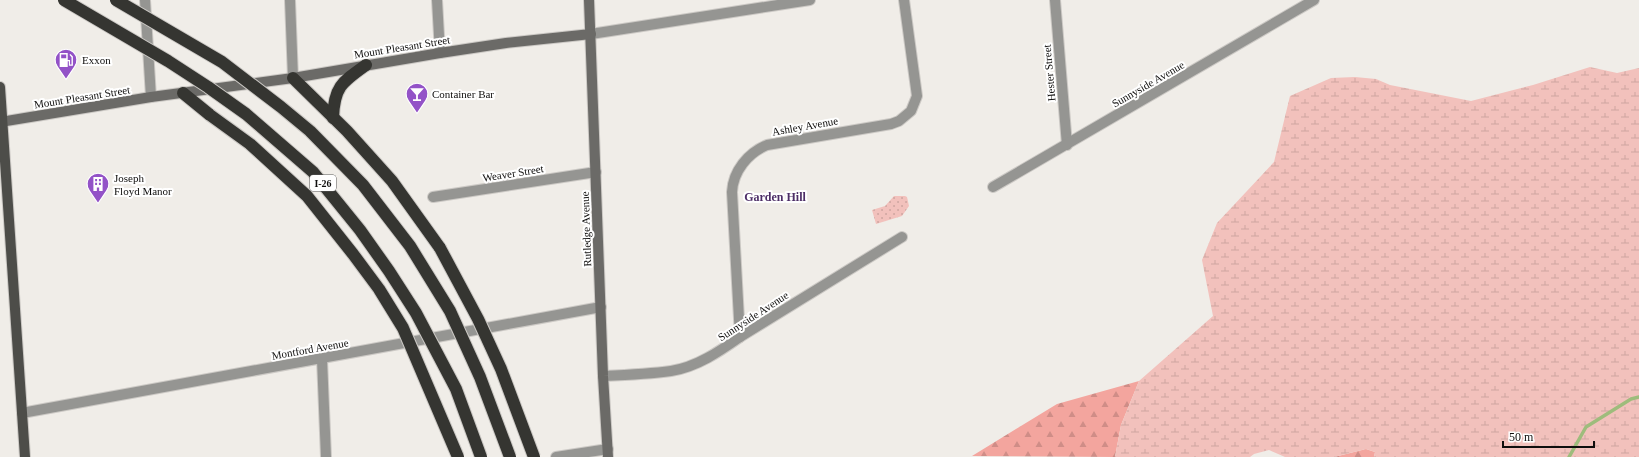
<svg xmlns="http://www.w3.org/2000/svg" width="1639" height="457" font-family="Georgia,serif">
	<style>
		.forest { fill: url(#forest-firs) }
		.wetland { fill: url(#wetland-marsh) }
		.park { fill: url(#park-dots) }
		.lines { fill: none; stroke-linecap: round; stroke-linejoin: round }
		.stream { stroke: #9ebc7c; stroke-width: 3.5 }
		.street-casing { stroke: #ccc9c5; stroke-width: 12 }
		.secondary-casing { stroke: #ccc9c5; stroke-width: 12 }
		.primary-casing { stroke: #ccc9c5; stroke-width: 12 }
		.highway-casing { stroke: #ccc9c5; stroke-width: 14 }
		.street { stroke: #959592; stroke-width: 10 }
		.secondary { stroke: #6b6a67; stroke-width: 10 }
		.primary { stroke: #4d4d49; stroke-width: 10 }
		.highway { stroke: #353531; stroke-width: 12 }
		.highway-bridge-casing { stroke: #ccc9c5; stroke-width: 14; stroke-linecap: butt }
		.highway-bridge { stroke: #353531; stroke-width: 12 }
		.labels { text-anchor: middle; stroke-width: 4; stroke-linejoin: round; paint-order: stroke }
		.shield { fill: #fff; stroke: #575656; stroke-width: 1 }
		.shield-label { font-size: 10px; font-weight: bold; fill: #0f0e0d }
		.street-label { font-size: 11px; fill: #0f0e0d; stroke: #fff }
		.poi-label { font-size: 11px; fill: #0f0e0d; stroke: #fff; text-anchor: start }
		.neighbourhood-label { font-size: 12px; font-weight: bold; fill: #4d2e67; stroke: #fff }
	</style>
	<defs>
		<pattern id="forest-firs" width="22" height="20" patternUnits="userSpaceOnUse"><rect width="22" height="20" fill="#f3a59e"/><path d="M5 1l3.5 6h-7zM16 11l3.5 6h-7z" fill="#cf8d87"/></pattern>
		<pattern id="wetland-marsh" width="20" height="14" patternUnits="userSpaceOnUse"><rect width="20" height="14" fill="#f2c1bc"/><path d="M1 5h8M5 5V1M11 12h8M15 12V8" fill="none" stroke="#cea5a0"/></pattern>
		<pattern id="park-dots" width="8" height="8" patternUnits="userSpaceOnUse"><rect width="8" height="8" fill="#f2c1bc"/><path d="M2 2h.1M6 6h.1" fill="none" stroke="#cea5a0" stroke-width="1.8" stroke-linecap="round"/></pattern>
	</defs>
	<rect width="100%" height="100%" fill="#f0ede8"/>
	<g class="forest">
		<path d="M1139 381 1121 425 1115 457 972 456 1057 404Z"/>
		<path d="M1366 449 1375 452 1374 457H1334Z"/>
	</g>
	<path class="wetland" d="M1590 67 1617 73 1639 68V457H1374L1375 452 1366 449 1334 457H1285L1269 450 1254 454 1250 457H1115L1121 425 1139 381 1213 316 1202 260 1217 223 1274 162 1290 96 1331 78 1355 77 1376 79 1390 85 1471 101 1533 85Z"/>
	<path class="park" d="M894 196H905L907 197 909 206 902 216 876 224 872 210 885 206Z"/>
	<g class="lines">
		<path class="stream" d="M1569 457 1586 427 1631 399 1639 397"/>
		<g class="street-casing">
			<g id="street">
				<path d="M145 0 151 97"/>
				<path d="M290 0 293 78"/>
				<path d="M437 0 440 53"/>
				<path d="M1055 0 1067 145"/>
				<path d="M591 34 810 0"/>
				<path d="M993 187 1314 0"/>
				<path d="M433 197 596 172"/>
				<path d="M740 337 732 192C733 171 748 153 767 145L891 124 899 121 911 111 917 96 904 0"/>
				<path d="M322 359 326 457"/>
				<path d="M603 376C626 375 649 374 671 371 697 367 720 351 740 337L902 237"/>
				<path d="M22 413 601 307"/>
				<path d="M556 457 608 449"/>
			</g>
		</g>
		<g class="secondary-casing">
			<g id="secondary">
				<path d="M589 0 603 376 608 457"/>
				<path d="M0 122 151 97 293 78 440 53 506 43 591 34"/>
			</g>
		</g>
		<g class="primary-casing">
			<path id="primary" d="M0 87 25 457"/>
		</g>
		<g class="highway-casing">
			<g id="highway">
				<path d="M293 78 347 131 392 181 440 248"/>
				<path d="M183 93 210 115"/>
				<path d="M333 118C334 87 342 82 366 65"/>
			</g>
		</g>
		<use href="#street" class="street"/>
		<use href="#secondary" class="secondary"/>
		<use href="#primary" class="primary"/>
		<use href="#highway" class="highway"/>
		<g class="highway-bridge-casing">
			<g id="highway-bridge">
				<path d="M64 0 168 61 208 87 246 114 313 172 360 230 389 271 416 313 456 389 481 457"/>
				<path d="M116 0 222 62 281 107 310 131 363 185 410 246 450 311 480 377 510 457"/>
				<path d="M210 115 250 144 307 196 353 254 379 289 403 328 458 457"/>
				<path d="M440 248 478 319 501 369 534 457"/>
			</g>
		</g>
		<use href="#highway-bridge" class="highway-bridge"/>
	</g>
	<defs>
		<g id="fuel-pin" transform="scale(1.15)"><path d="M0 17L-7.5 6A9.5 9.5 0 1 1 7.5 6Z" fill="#9352c7" stroke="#fff"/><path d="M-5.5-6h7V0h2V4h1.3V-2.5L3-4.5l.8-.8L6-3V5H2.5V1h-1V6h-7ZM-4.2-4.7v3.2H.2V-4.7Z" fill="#fff"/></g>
		<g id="bar-pin" transform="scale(1.15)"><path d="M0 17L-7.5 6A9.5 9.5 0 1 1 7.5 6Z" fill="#9352c7" stroke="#fff"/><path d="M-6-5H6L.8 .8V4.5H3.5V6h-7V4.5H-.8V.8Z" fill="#fff"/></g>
		<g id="building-pin" transform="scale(1.15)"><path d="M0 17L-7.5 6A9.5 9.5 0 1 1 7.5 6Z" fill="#9352c7" stroke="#fff"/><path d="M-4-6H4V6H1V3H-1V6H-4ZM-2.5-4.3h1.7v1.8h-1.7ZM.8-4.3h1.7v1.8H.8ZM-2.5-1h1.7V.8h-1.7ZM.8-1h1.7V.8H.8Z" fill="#fff"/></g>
	</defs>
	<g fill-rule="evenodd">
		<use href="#fuel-pin" x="66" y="60"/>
		<use href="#bar-pin" x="417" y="94"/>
		<use href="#building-pin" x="98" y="184"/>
	</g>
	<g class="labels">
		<rect class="shield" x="310" y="175" width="26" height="16" rx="3"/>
		<g class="shield-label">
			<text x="323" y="187">I-26</text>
		</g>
		<g class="street-label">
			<text transform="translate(402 47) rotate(-9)" y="4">Mount Pleasant Street</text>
			<text transform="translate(1049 73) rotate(-95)" y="4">Hester Street</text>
			<text transform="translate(1148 84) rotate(-30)" y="4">Sunnyside Avenue</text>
			<text transform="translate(82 97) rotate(-9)" y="4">Mount Pleasant Street</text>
			<text transform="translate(805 126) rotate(-10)" y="4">Ashley Avenue</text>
			<text transform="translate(513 173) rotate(-9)" y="4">Weaver Street</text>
			<text transform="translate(586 229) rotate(-92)" y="4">Rutledge Avenue</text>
			<text transform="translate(753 316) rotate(-33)" y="4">Sunnyside Avenue</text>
			<text transform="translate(310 349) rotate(-10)" y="4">Montford Avenue</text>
		</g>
		<g class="poi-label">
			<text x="82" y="64">Exxon</text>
			<text x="432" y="98">Container Bar</text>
			<text x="114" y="182">Joseph<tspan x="114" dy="13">Floyd Manor</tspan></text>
		</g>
		<g class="neighbourhood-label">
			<text x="775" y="201">Garden Hill</text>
		</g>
	</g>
	<path d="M1503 441v6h91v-6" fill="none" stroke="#0f0e0d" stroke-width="2"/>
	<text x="1509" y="441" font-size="12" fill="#0f0e0d" stroke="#ffffff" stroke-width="3" paint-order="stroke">50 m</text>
</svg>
